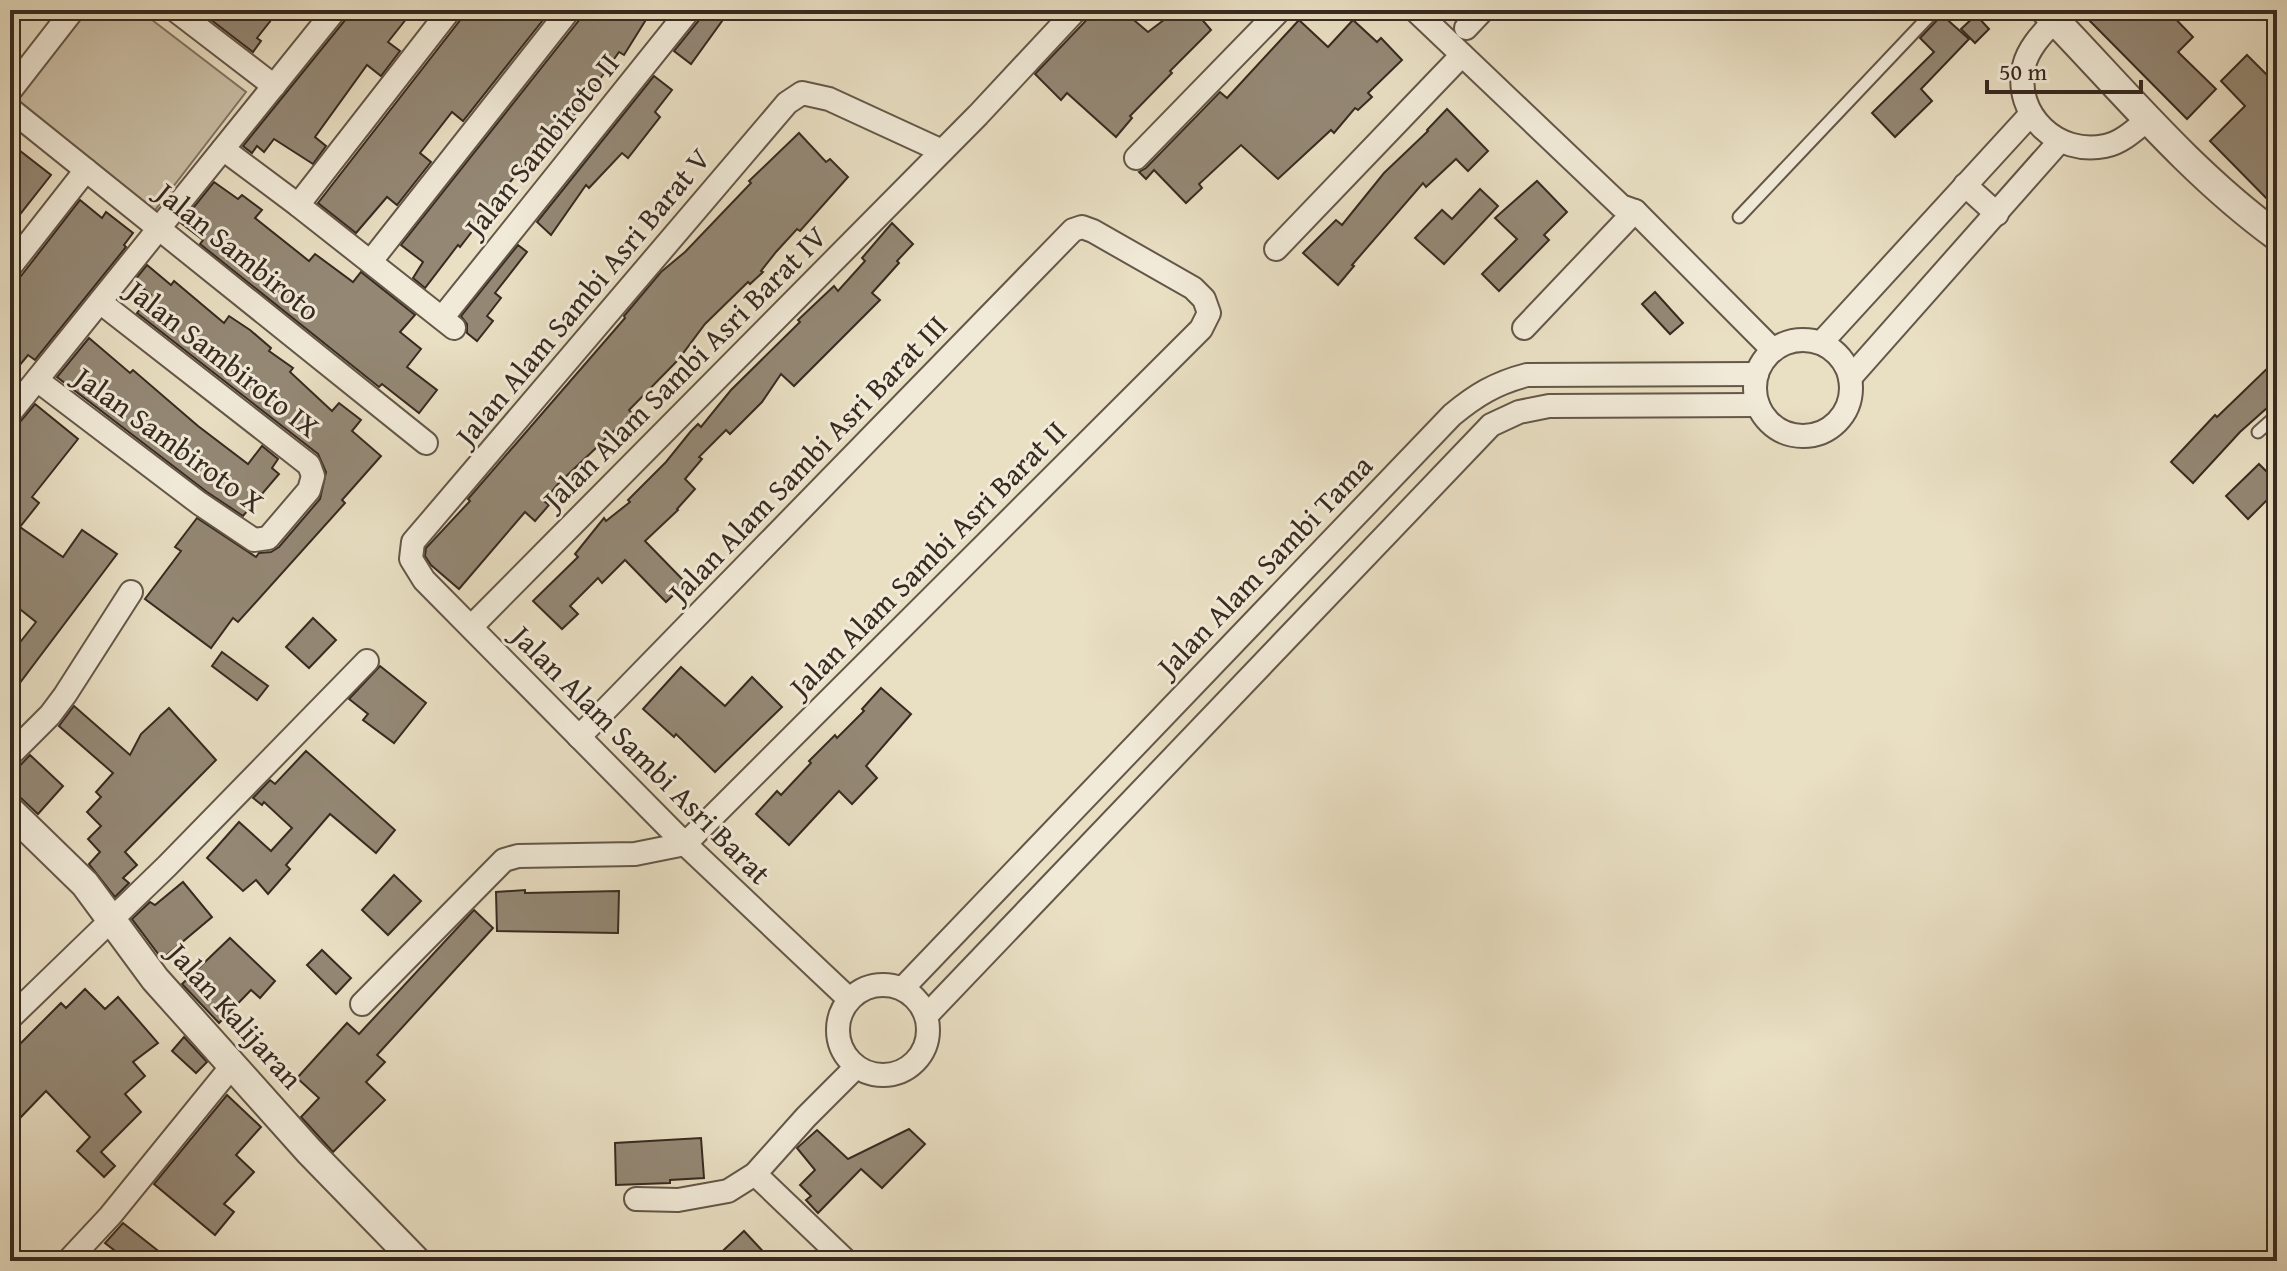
<svg xmlns="http://www.w3.org/2000/svg" width="2287" height="1271" font-family="'Gentium Book Plus',serif">
	<style>
		.green { fill: #cbc0a7; stroke: #827564; stroke-width: 2 }
		.building { fill: #948875; stroke: #382a20; stroke-width: 2 }
		.lines { fill: none; stroke-linecap: round; stroke-linejoin: round }
		.service-casing { stroke: #645749; stroke-width: 15 }
		.minor-casing { stroke: #645749; stroke-width: 26 }
		.tertiary-casing { stroke: #645749; stroke-width: 32 }
		.service { stroke: #f1ead8; stroke-width: 11 }
		.minor { stroke: #f1ead8; stroke-width: 22 }
		.tertiary { stroke: #f1ead8; stroke-width: 28 }
		.labels { text-anchor: middle; stroke-width: 6; stroke-linejoin: round; paint-order: stroke }
		.street-label { font-size: 30px; fill: #382a20; stroke: #f1ead8 }
	</style>
	<rect width="100%" height="100%" fill="#e9dfc3"/>
	<filter id="stains"><feTurbulence type="fractalNoise" baseFrequency=".0025" numOctaves="4"/><feColorMatrix values="0 0 0 0 .2 0 0 0 0 .09 0 0 0 0 .02 0 0 0 .5 -.17"/></filter>
	<radialGradient id="worn" r=".72"><stop offset=".6" stop-color="#630" stop-opacity="0"/><stop offset="1" stop-color="#630" stop-opacity=".3"/></radialGradient>
	<path class="green" d="M72 10H139L246 92 149 218 10 111V91Z"/>
	<g class="building">
		<path d="M210 10H279L257 38 261 41 253 52 206 16Z"/>
		<path d="M349 10H397L407 18 388 42 400 51 381 76 367 65 315 137 326 146 313 164 274 139 264 152 257 146 252 153 243 146 346 19Z"/>
		<path d="M464 10H541L547 15 463 121 452 112 420 153 431 162 397 205 387 197 356 233 318 203 461 19Z"/>
		<path d="M584 10H652L624 55 619 52 548 153 546 151 538 161 531 155 460 247 458 245 425 288 413 278 423 262 401 245 580 19Z"/>
		<path d="M703 10H730L691 64 674 51 700 19Z"/>
		<path d="M1096 10H1122L1148 32 1177 10H1194L1211 30 1170 71 1172 73 1130 116 1132 118 1116 137 1067 93 1061 100 1035 74Z"/>
		<path d="M2079 10H2167L2193 37 2178 52 2216 89 2187 119Z"/>
		<path d="M1942 15 1969 39 1921 89 1932 101 1895 137 1872 113 1934 52 1920 38Z"/>
		<path d="M1976 15 1989 29 1975 43 1961 29Z"/>
		<path d="M1299 20 1328 47 1353 20 1377 42 1381 38 1402 60 1368 93 1372 97 1358 110 1355 108 1334 133 1331 130 1278 179 1241 145 1199 184 1202 188 1186 203 1154 170 1146 179 1139 172 1146 168 1220 92 1227 98Z"/>
		<path d="M2247 55 2277 85V209L2210 141 2245 106 2221 81Z"/>
		<path d="M654 76 672 90 655 112 660 117 628 158 622 153 589 188 586 185 551 235 537 222Z"/>
		<path d="M1447 109 1488 151 1468 171 1456 159 1426 187 1423 183 1352 265 1354 266 1338 285 1303 253 1336 220 1342 225 1384 173 1428 131 1427 130Z"/>
		<path d="M799 133 826 162 830 159 848 177 800 231 797 229 776 252 761 271 763 272 750 284 748 282 705 324 678 360 629 410 641 424 624 440 615 430 558 484 544 501 549 505 535 521 525 512 459 589 431 565 425 556 426 548 470 501 468 499 625 318 624 316 661 272 685 252 751 183 749 181Z"/>
		<path d="M10 143 51 175 10 227Z"/>
		<path d="M1537 181 1567 212 1544 235 1549 240 1499 291 1482 274 1517 239 1495 218Z"/>
		<path d="M214 182 238 199 242 195 262 210 255 218 309 261 315 254 353 282 361 272 415 315 400 332 421 349 407 367 437 390 419 413 382 384 379 387 200 244 203 240 181 223Z"/>
		<path d="M1480 189 1498 206 1444 264 1415 238 1442 210 1452 219Z"/>
		<path d="M80 200 102 218 106 212 133 233 124 245 126 247 35 360 28 355 10 377V281L21 276Z"/>
		<path d="M892 223 913 244 897 261 899 263 872 293 880 300 794 386 781 374 762 402 730 434 726 430 699 457 702 459 685 479 695 489 677 509 678 510 645 541 686 583 666 602 625 560 602 583 598 578 570 606 578 614 562 629 533 601 578 557 575 554 604 518 606 521 630 502 628 500 666 462 691 431 698 424 701 427 731 390 800 322 798 320 834 286 838 291 865 261 862 258Z"/>
		<path d="M518 245 527 252 495 293 501 298 487 316 493 321 477 341 467 333V324L461 316Z"/>
		<path d="M147 265 171 285 174 281 224 323 229 316 250 330 271 348 269 351 293 368 290 372 332 411 339 403 361 420 352 431 381 456 342 500 345 503 238 622 233 618 211 648 145 599 181 551 175 547 197 518 256 557 259 553 271 552 279 547 320 499 326 472 318 454 137 313 151 295 134 281Z"/>
		<path d="M1655 292 1683 323 1670 334 1642 304Z"/>
		<path d="M89 338 130 373 133 370 198 426 248 464 262 446 278 459 272 468 279 474 243 516 207 492 57 377Z"/>
		<path d="M2277 359V399L2240 432 2193 483 2171 462 2215 415 2217 417Z"/>
		<path d="M35 404 78 439 32 497 39 503 20 527 63 557 82 530 117 554 10 696V655L36 622 16 606 18 603 10 597V427L20 422Z"/>
		<path d="M2259 464 2277 482V490L2248 519 2226 496Z"/>
		<path d="M313 618 336 640 309 668 286 647Z"/>
		<path d="M222 652 268 686 257 700 212 666Z"/>
		<path d="M380 666 426 703 394 743 363 720 368 714 349 699Z"/>
		<path d="M681 667 725 706 752 677 782 707 715 772 676 734 674 737 643 709Z"/>
		<path d="M881 688 911 714 866 766 877 778 852 804 839 791 789 845 756 814 777 791 781 795 811 763 809 761 835 735 837 738 864 711 862 709Z"/>
		<path d="M74 706 130 755 141 734 169 708 216 760 125 852 137 865 123 878 129 883 115 897 89 864 100 852 88 839 101 826 87 812 101 797 96 792 113 773 59 726Z"/>
		<path d="M306 751 395 830 376 853 330 814 286 865 290 869 268 894 256 880 243 891 207 858 239 822 271 851 292 828 264 802 262 805 253 798 270 780 275 784Z"/>
		<path d="M30 755 63 786 38 814 21 798 10 794V776Z"/>
		<path d="M394 875 421 901 388 935 362 910Z"/>
		<path d="M183 882 212 917 162 959 132 919 150 902 155 905Z"/>
		<path d="M525 890V893L619 891 618 933 497 931 496 892Z"/>
		<path d="M474 910 493 928 377 1055 385 1062 366 1082 385 1100 333 1152 301 1117 319 1098 297 1078 347 1023 359 1034Z"/>
		<path d="M230 938 275 981 260 998 251 990 219 1023 182 984Z"/>
		<path d="M322 950 351 978 336 994 307 965Z"/>
		<path d="M85 989 105 1009 118 997 158 1043 133 1062 145 1076 125 1094 141 1112 101 1152 115 1166 104 1177 77 1151 90 1137 46 1091 20 1118 10 1109V1054L61 1003 66 1008Z"/>
		<path d="M184 1037 207 1062 196 1073 172 1051Z"/>
		<path d="M227 1095 261 1127 236 1155 254 1172 224 1204 234 1212 215 1235 154 1184Z"/>
		<path d="M909 1129 925 1144 882 1188 861 1169 818 1213 806 1200 811 1196 800 1185 815 1170 797 1148 817 1130 848 1159Z"/>
		<path d="M701 1138 704 1178 670 1180V1183L616 1185 615 1143Z"/>
		<path d="M123 1223 171 1261H128L105 1243Z"/>
		<path d="M744 1231 772 1261H712Z"/>
	</g>
	<g class="lines">
		<g class="service-casing">
			<g id="service">
				<path d="M1739 217 1935 10"/>
				<path d="M2258 432 2277 415"/>
				<path d="M10 1260 11 1261"/>
			</g>
		</g>
		<g class="minor-casing">
			<g id="minor">
				<path d="M175 10 274 86"/>
				<path d="M1415 10 1621 206 1635 211 1773 350"/>
				<path d="M2055 20C2043 33 2028 48 2024 66 2013 115 2058 156 2105 146 2121 143 2135 130 2147 120"/>
				<path d="M1466 28 1483 10"/>
				<path d="M10 91 73 10"/>
				<path d="M10 109 426 443"/>
				<path d="M223 149 298 205 454 328"/>
				<path d="M1136 158 1280 10"/>
				<path d="M1965 185 1997 214"/>
				<path d="M298 205 450 10"/>
				<path d="M1276 249 1462 55"/>
				<path d="M371 261 569 10"/>
				<path d="M10 267 86 170"/>
				<path d="M442 318 689 10"/>
				<path d="M1524 328 1635 211"/>
				<circle cx="1803" cy="388" r="48"/>
				<path d="M1821 343 2030 115"/>
				<path d="M1850 378 2059 142"/>
				<path d="M37 380 199 503 254 540 268 538 309 490 313 476 309 465 100 302"/>
				<path d="M10 413 335 10"/>
				<path d="M471 627 978 115 1076 10"/>
				<path d="M10 755 50 715 65 695 131 592"/>
				<circle cx="883" cy="1030" r="45"/>
				<path d="M903 988 1452 415C1476 395 1496 383 1527 375L1757 374"/>
				<path d="M849 999 685 844 424 580 411 559 413 542 787 103 802 93 829 99 942 151"/>
				<path d="M362 1004 504 860 518 856 635 854 685 844 1201 329 1209 313 1204 299 1193 288 1093 231 1082 227 1073 230 579 737"/>
				<path d="M927 1015 1491 425 1519 412 1549 406 1758 405"/>
				<path d="M10 1018 167 866 367 661"/>
				<path d="M755 1174 846 1261"/>
				<path d="M636 1199 678 1200 728 1191 755 1174 806 1117 856 1067"/>
				<path d="M68 1261 110 1216 232 1066"/>
			</g>
		</g>
		<g class="tertiary-casing">
			<g id="tertiary">
				<path d="M2045 10C2120 87 2189 172 2277 236"/>
				<path d="M10 811 85 884 155 979 309 1151 416 1261"/>
			</g>
		</g>
		<use href="#service" class="service"/>
		<use href="#minor" class="minor"/>
		<use href="#tertiary" class="tertiary"/>
	</g>
	<g class="labels">
		<g class="street-label">
			<text transform="translate(542 145) rotate(-51)" y="10">Jalan Sambiroto II</text>
			<text transform="translate(238 252) rotate(39)" y="10">Jalan Sambiroto</text>
			<text transform="translate(583 297) rotate(-50)" y="10">Jalan Alam Sambi Asri Barat V</text>
			<text transform="translate(223 359) rotate(38)" y="10">Jalan Sambiroto IX</text>
			<text transform="translate(685 368) rotate(-45)" y="10">Jalan Alam Sambi Asri Barat IV</text>
			<text transform="translate(169 440) rotate(36)" y="10">Jalan Sambiroto X</text>
			<text transform="translate(808 459) rotate(-46)" y="10">Jalan Alam Sambi Asri Barat III</text>
			<text transform="translate(928 559) rotate(-45)" y="10">Jalan Alam Sambi Asri Barat II</text>
			<text transform="translate(1265 566) rotate(-46)" y="10">Jalan Alam Sambi Tama</text>
			<text transform="translate(641 755) rotate(45)" y="10">Jalan Alam Sambi Asri Barat</text>
			<text transform="translate(235 1016) rotate(48)" y="10">Jalan Kalijaran</text>
		</g>
	</g>
	<rect width="2287" height="1271" fill="none" stroke="#e9dfc3" stroke-width="40"/>
	<rect x="12" y="12" width="2263" height="1247" fill="none" stroke="#382a20" stroke-width="4"/>
	<rect x="20" y="20" width="2247" height="1231" fill="none" stroke="#382a20" stroke-width="2"/>
	<path d="M1987 80v12h154v-12" fill="none" stroke="#382a20" stroke-width="4"/>
	<text x="1999" y="80" font-size="24" fill="#382a20" stroke="#f1ead8" stroke-width="6" paint-order="stroke">50 m</text>
	<rect width="100%" height="100%" filter="url(#stains)"/>
	<rect width="100%" height="100%" fill="url(#worn)"/>
</svg>
